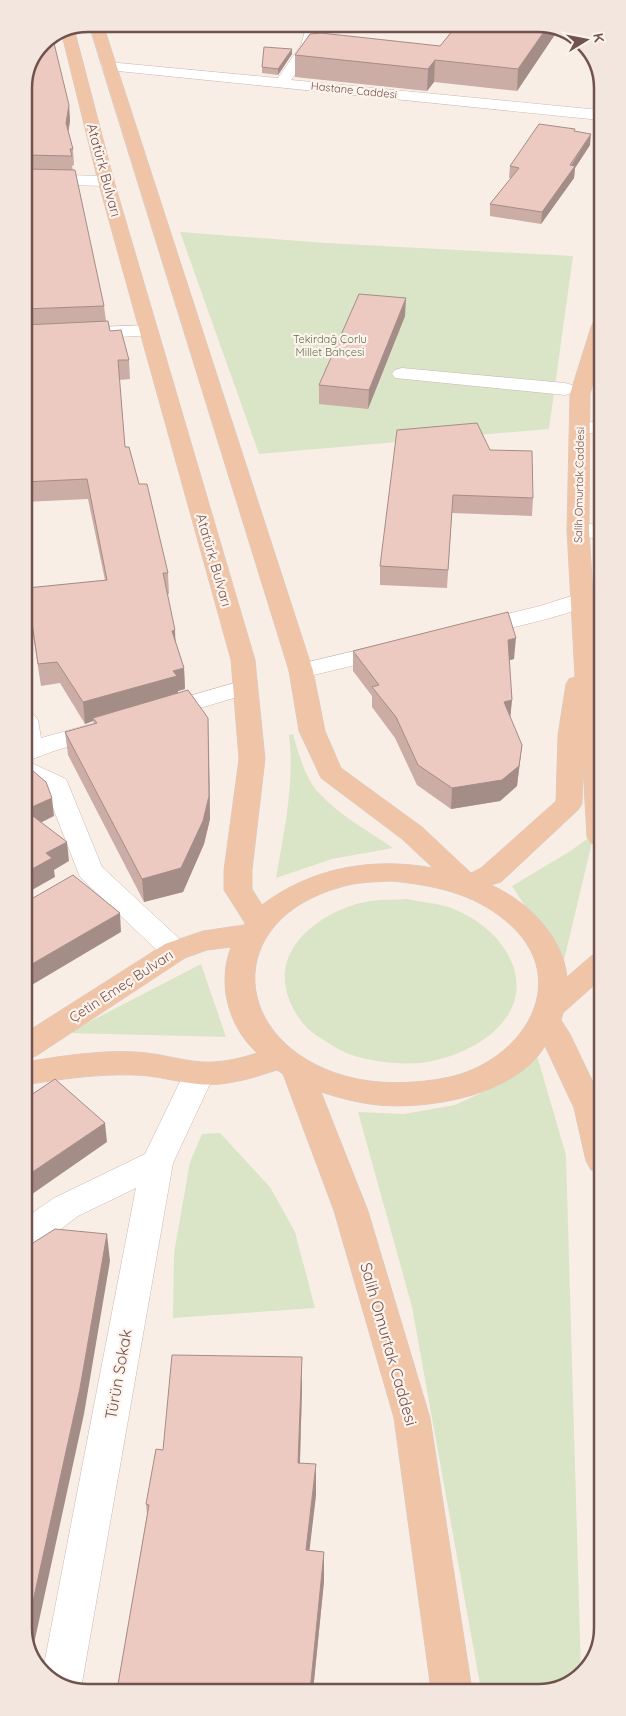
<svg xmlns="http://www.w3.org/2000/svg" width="626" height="1716" font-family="Quicksand,sans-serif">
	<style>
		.green { fill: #dae5c7 }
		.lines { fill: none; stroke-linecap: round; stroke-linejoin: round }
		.minor-casing { stroke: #ccb7b1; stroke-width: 1 }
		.major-casing { stroke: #d4cbca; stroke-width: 1 }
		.minor { fill: #fff; fill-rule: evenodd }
		.major { fill: #f0c5a7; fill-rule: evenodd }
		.wall { fill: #cbada6 }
		.shaded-wall { fill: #a58d87 }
		.building { fill: #ecc9c1; stroke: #a58d87 }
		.labels { text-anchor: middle; stroke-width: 4.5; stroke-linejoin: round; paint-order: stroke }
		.far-street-label { font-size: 11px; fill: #70534e; stroke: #fdf3ec }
		.far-park-label { font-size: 11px; fill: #5e7448; stroke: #fdf3ec }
		.street-label { font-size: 14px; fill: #70534e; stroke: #fdf3ec }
		.near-street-label { font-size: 16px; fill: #70534e; stroke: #fdf3ec }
		.rim { fill: none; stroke: #70534e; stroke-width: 2.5 }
	</style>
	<rect width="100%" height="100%" fill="#f9eee6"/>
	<g class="green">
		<path d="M180 232 326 243 573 256 549 429 259 454Z"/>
		<path d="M293 734C298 751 305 778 318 792 338 814 368 831 393 848L332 859 276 878C284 831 295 782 289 735Z"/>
		<path d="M594 834 563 964 512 886 569 852Z"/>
		<path d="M408 899C420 902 433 903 445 906 470 914 494 930 507 953 542 1014 474 1057 420 1063 397 1065 362 1061 342 1051 334 1047 327 1042 319 1037 303 1028 292 1010 287 993 273 943 328 908 370 901 382 899 395 900 408 899Z"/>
		<path d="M201 964 226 1037 68 1033Z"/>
		<path d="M537 1056 566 1155 581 1672 554 1690H481L412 1307 358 1112 404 1114 455 1105 498 1085Z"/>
		<path d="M220 1133 270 1187 295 1232 315 1308 173 1318 174 1253 190 1162 202 1134Z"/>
	</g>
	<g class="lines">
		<g class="minor-casing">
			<g id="minor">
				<path d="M307 24H321L315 45 291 80 600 110V120L108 70 103 69 101 66 103 63 108 62 278 78 301 45Z"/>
				<path d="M383 24H461L456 31 451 32 390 28Z"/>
				<path d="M24 174 106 176 112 178 114 181 112 184 106 186 24 184Z"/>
				<path d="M149 325 156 327 158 331 156 335 24 342V330Z"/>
				<path d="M402 368 565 383 572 385 575 389 572 393 565 395 395 378 392 374 395 370Z"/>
				<path d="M580 420 600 423V435L573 430 570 426 573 422Z"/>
				<path d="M578 523 601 525V539L570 535 567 530 570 525Z"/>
				<path d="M581 593 589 595 593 600C583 614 495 631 474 636L466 634 462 629 466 624 540 606Z"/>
				<path d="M388 643 397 645 400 650 397 655 301 678 292 676 289 671 292 666Z"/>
				<path d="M245 680 254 682 257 687 254 692 160 720 151 717 147 712 151 707Z"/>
				<path d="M25 712 34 715 38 720 41 738 102 721 111 724 115 729 111 734 54 751 27 761 66 779 102 867 185 944 190 951 185 958 175 961 165 958 80 877 46 790 25 779Z"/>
				<path d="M199 1062 210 1065 215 1073 173 1163 82 1683 79 1690 49 1679 43 1670 136 1188 78 1216 37 1247 25 1250V1218L54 1198 145 1154 188 1065Z"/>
			</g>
		</g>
		<g class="major-casing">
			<path id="major" d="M89 24H103L313 671 325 731 341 768 422 827 471 873 481 868 556 801 558 735 566 684 569 679 575 677 567 530 570 394 591 327 593 323 600 321V358L590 394 589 530 596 645 601 687V846L591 843 587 837 583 767 582 804 578 810 501 882 491 885C527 901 563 936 567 977L591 956 601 953V979L563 1013 561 1020 570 1034 601 1099 602 1173 591 1170 586 1161 574 1108 545 1046C516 1095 429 1110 378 1105 358 1103 340 1098 321 1092L368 1211 430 1418 472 1690H431L394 1418 334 1211 283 1074 277 1070C252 1078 225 1087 198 1084 176 1082 155 1075 133 1075 97 1074 61 1079 25 1085V1062C62 1056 99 1050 136 1052 158 1053 179 1060 201 1062 220 1063 239 1059 257 1053 228 1026 217 984 231 947L207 950 185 958 36 1056 25 1059V1033L165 944 203 931 244 925 245 923 224 890V870L239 759 231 660 98 181 62 35 74 30 75 32 114 181 255 660 265 759 252 870V889L262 905C312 867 373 857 433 868L402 839 321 778 299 731 289 671ZM391 881C433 885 473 893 506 921 577 980 521 1064 445 1078 413 1084 377 1085 345 1076 230 1043 221 920 341 887 357 882 374 882 391 881Z"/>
		</g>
		<use href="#minor" class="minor"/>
		<use href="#major" class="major"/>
	</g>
	<g class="wall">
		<path d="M542 24 558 30 517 91 434 82 427 91 295 77V55L440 46Z"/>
		<path d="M292 49V54L278 75 262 73V67Z"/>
		<path d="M24 85 69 105 70 121 68 132 73 149 74 165 72 166 73 170 104 306 106 321 110 331 129 360 130 379 119 380 125 447 139 484 168 573 169 594H167L176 643 184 668 185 689 178 691V693L209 741 210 819 204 844 183 892 144 902 68 755 65 732 94 724 93 721 85 724 60 683 41 686 29 609 27 588 105 580 88 499 24 502Z"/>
		<path d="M575 132 590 145 575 168 574 178 541 224 490 216V204L511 178H509L510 166Z"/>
		<path d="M405 316 368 409 319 404V385Z"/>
		<path d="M490 450 533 498 532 516 452 513 447 588 380 585V566Z"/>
		<path d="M353 651 514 659 509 660 512 700 510 717 522 745 517 786 500 801 451 809 417 785 395 738 372 707V696L353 671Z"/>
		<path d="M302 1388 300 1463 316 1495 309 1550 324 1552V1581L313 1691 118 1692 117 1690 147 1515 146 1504 163 1450Z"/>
	</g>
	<g class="shaded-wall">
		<path d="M548 26 558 30 517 91 518 69Z"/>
		<path d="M292 49V54L278 75V69Z"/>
		<path d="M435 60 434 82 427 91 428 69Z"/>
		<path d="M69 105 70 121 67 140 66 123Z"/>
		<path d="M591 134 590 145 575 168 574 178 541 224 542 212Z"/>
		<path d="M406 298 405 316 368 409 369 390Z"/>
		<path d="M175 630 176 652 172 631Z"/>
		<path d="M516 638 514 659 506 661 508 640Z"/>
		<path d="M184 668 185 689 178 691V697L93 718V721L85 724 83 702 173 671Z"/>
		<path d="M512 700 510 720 504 702Z"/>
		<path d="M208 718 210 819 204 844 183 892 144 902 142 879Z"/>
		<path d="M522 745 517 786 500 801 451 809 452 788Z"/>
		<path d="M52 798 54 816 28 829 25 810Z"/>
		<path d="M67 842 69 861 54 870 55 877 25 894V873L46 853Z"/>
		<path d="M120 913 121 932 25 989V968Z"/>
		<path d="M105 1123 107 1142 25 1199V1177Z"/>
		<path d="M107 1234 110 1261 84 1414 32 1653 26 1644V1633Z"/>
		<path d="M302 1357V1388L299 1493 298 1463Z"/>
		<path d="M316 1464V1495L306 1580V1550Z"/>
		<path d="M324 1552V1581L313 1691H310Z"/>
	</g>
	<g class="building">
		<path d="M458 24H542L548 26 518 69 435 60 428 69 295 55 310 34 321 33 440 46Z"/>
		<path d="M53 39 69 105 66 123 73 149H70L72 156 24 155V85L43 43Z"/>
		<path d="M264 47 292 49 278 69 262 67Z"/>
		<path d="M539 124 575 129 574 131 591 134 570 165 575 166 542 212 490 204 519 168 510 166Z"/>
		<path d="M24 169 75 170 104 306 24 309Z"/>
		<path d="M359 294 406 298 369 390 319 385Z"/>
		<path d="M108 321 110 331 121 330 129 360H118L125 447H129L139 484H147L168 573H163L175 630 172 631 184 668 173 671 177 676 83 702 57 662 38 664 27 588 107 580 87 479 24 482V325Z"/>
		<path d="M477 423 490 450 532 451 533 498 453 495 448 570 380 566 397 430Z"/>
		<path d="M508 612 516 638 508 640 512 700 504 702 522 745 519 766 502 780 452 788 418 765 396 717 372 687 379 685 353 651Z"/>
		<path d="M188 690 208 718 209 796 203 821 181 868 142 879 65 732 97 723 93 718Z"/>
		<path d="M25 764 46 782 52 798 25 810 67 842 46 853 52 858 25 873Z"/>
		<path d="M73 875 120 913 25 968V900L33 898Z"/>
		<path d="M55 1079 105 1123 25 1177V1099Z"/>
		<path d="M55 1229 107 1234 80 1388 26 1633 25 1248Z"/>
		<path d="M172 1355 302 1357 298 1463 316 1464 306 1550 324 1552 310 1691 141 1692 117 1690 149 1505 146 1504 156 1449 163 1450Z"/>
	</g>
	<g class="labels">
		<g class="far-street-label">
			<text transform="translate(354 90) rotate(6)" y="4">Hastane Caddesi</text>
			<text transform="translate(579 485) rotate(-89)" y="4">Salih Omurtak Caddesi</text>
		</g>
		<g class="far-park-label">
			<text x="330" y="343">Tekirdağ Çorlu<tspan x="330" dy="13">Millet Bahçesi</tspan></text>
		</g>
		<g class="street-label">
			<text transform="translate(104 170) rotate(75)" y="5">Atatürk Bulvarı</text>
			<text transform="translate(214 560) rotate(74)" y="5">Atatürk Bulvarı</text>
			<text transform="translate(121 986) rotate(-33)" y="5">Çetin Emeç Bulvarı</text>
		</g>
		<g class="near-street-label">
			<text transform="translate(389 1344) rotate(74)" y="6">Salih Omurtak Caddesi</text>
			<text transform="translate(118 1374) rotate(-80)" y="6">Türün Sokak</text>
		</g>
	</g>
	<path d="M0 0H626V1716H0ZM88 32H538A56 56 0 0 1 594 88V1628A56 56 0 0 1 538 1684H88A56 56 0 0 1 32 1628V88A56 56 0 0 1 88 32Z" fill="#f2e6df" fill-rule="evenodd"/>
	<path class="rim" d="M88 32H538A56 56 0 0 1 594 88V1628A56 56 0 0 1 538 1684H88A56 56 0 0 1 32 1628V88A56 56 0 0 1 88 32Z"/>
	<g transform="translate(586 40) rotate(80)" stroke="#fdf3ec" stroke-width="4" paint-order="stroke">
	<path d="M0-4L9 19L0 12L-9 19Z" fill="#70534e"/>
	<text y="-8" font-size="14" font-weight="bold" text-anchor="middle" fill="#70534e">K</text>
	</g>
</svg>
